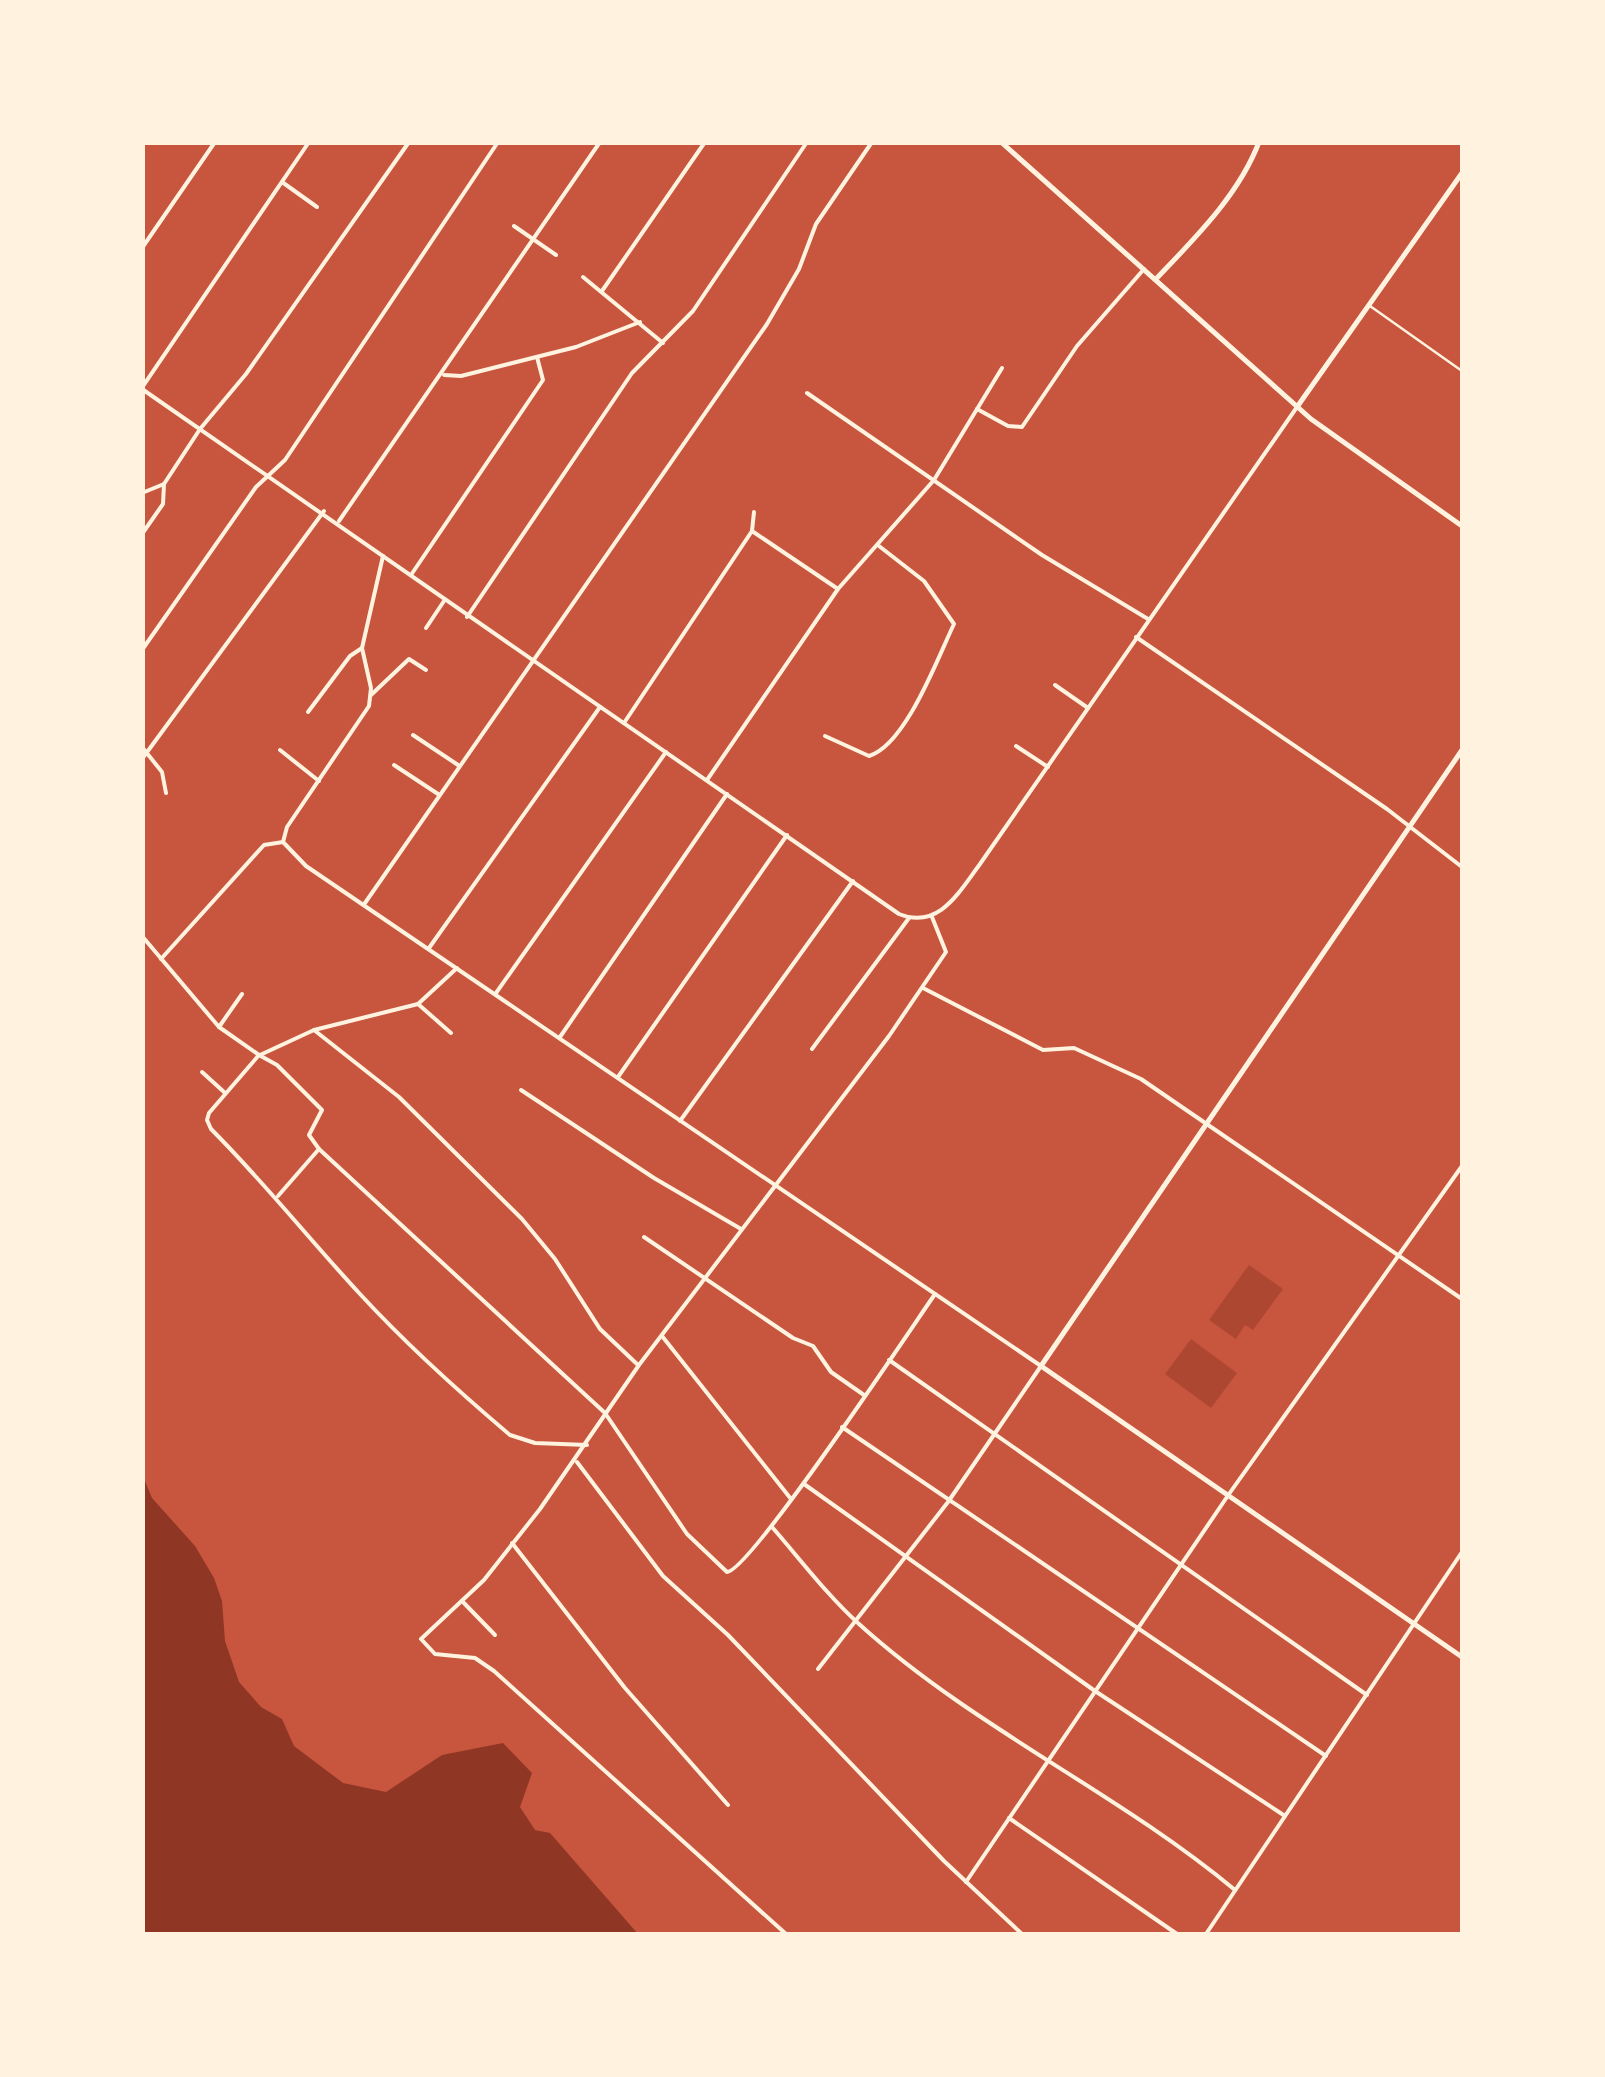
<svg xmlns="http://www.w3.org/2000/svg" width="1605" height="2077" font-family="'Fira Sans Condensed',sans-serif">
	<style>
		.green { fill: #ae4732 }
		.water { fill: #8f3625 }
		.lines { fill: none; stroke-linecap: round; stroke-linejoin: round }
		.service { stroke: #fff3e0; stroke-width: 2.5 }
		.minor { stroke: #fff3e0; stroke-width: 4 }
		.tertiary { stroke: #fff3e0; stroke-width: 5 }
	</style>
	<rect width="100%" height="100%" fill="#c8553d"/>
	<g class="green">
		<path d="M1249 1265 1283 1289 1253 1330 1245 1325 1236 1339 1209 1320Z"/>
		<path d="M1191 1339 1237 1373 1211 1408 1165 1374Z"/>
	</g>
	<path class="water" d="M142 1474 152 1498 195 1546 214 1578 222 1601 225 1641 239 1682 261 1707 282 1719 294 1746 343 1783 386 1792 442 1755 503 1743 532 1773 520 1807 535 1830 550 1833 638 1934H143Z"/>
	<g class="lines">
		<path class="service" d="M1370 306 1462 371"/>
		<g class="minor">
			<path d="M282 182 317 207"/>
			<path d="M514 226 556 255"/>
			<path d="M142 248 215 142"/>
			<path d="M583 277 663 343"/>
			<path d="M602 291 705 142"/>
			<path d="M444 375 461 376 576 347 640 322"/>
			<path d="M143 386 309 142"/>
			<path d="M142 389 899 914C939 930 959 892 980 864L1297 407"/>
			<path d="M807 393 1042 555 1148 619"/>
			<path d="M977 409 1008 426 1022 427 1077 346 1144 269"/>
			<path d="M142 493 164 484"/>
			<path d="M339 521 600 142"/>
			<path d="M752 531 754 512"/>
			<path d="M142 534 163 504 164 484 200 429 246 374 409 142"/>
			<path d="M411 575 543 380 537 357"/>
			<path d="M467 617 632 373 693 311 807 142"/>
			<path d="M426 628 444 601"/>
			<path d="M1136 637 1387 809 1462 867"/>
			<path d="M142 650 256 487 285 460 498 142"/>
			<path d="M1055 685 1088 708"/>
			<path d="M371 695 409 659 426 670"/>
			<path d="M308 712 350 656 362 648"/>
			<path d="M624 723 752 531 838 589"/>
			<path d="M413 735 458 765"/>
			<path d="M825 736 869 756C906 745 938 657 954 624L924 581 879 546"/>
			<path d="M1016 746 1048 767"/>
			<path d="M142 747 162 772 166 793"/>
			<path d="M280 750 319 781"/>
			<path d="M142 759 324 511"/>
			<path d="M394 765 438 794"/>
			<path d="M707 780 838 589 934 480 1002 368"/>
			<path d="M283 842 306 866 1041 1366 948 1502 818 1669"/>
			<path d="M283 842 287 827 369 706 371 688 362 648 383 556"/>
			<path d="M365 903 767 324 799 269 816 224 872 142"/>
			<path d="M142 936 219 1027 259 1055 209 1113 207 1120 211 1129C264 1182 309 1239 360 1294 406 1344 458 1391 510 1435L535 1443 587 1445"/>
			<path d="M429 948 600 707"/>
			<path d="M161 959 264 845 283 842"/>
			<path d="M923 988 1043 1050 1074 1048 1141 1079 1462 1299"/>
			<path d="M496 993 666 752"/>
			<path d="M418 1004 451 1033"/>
			<path d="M219 1027 242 994"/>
			<path d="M314 1030 399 1097 522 1219 555 1259 600 1329 638 1365"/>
			<path d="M560 1037 727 794"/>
			<path d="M812 1049 909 918"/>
			<path d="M259 1055 277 1065 322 1110 309 1135 319 1149 605 1413 687 1534 727 1572C750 1571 910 1330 935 1294"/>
			<path d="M260 1055 314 1030 418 1004 457 968"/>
			<path d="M202 1072 224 1092"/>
			<path d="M618 1077 787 835"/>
			<path d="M521 1090 654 1178 741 1229"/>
			<path d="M680 1121 853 881"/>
			<path d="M278 1196 319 1149"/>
			<path d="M644 1237 793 1338 813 1346 831 1372 864 1395"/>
			<path d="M662 1336 791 1499"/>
			<path d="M889 1360 1367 1695"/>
			<path d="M842 1427 1326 1756"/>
			<path d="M577 1462 663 1576 728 1635 944 1861 1022 1934"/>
			<path d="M804 1484 1095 1691 1285 1816"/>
			<path d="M772 1527C800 1559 827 1595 859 1624 974 1728 1117 1792 1235 1890"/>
			<path d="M512 1543 625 1688 728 1805"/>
			<path d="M463 1602 495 1635"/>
			<path d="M1009 1818 1177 1934"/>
			<path d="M966 1882 1229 1494 1462 1166"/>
			<path d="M786 1934 494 1671 475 1658 435 1654 421 1639 484 1580 540 1509 639 1365 889 1036 946 952 932 917"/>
			<path d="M1206 1934 1462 1552"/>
		</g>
		<g class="tertiary">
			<path d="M1001 142 1311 419 1462 526"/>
			<path d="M1156 279C1194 239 1239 195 1259 142"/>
			<path d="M1297 407 1462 173"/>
			<path d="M1462 750 1041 1366 1462 1657"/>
		</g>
	</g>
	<rect width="1605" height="2077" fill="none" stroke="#fff3e0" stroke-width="290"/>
</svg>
